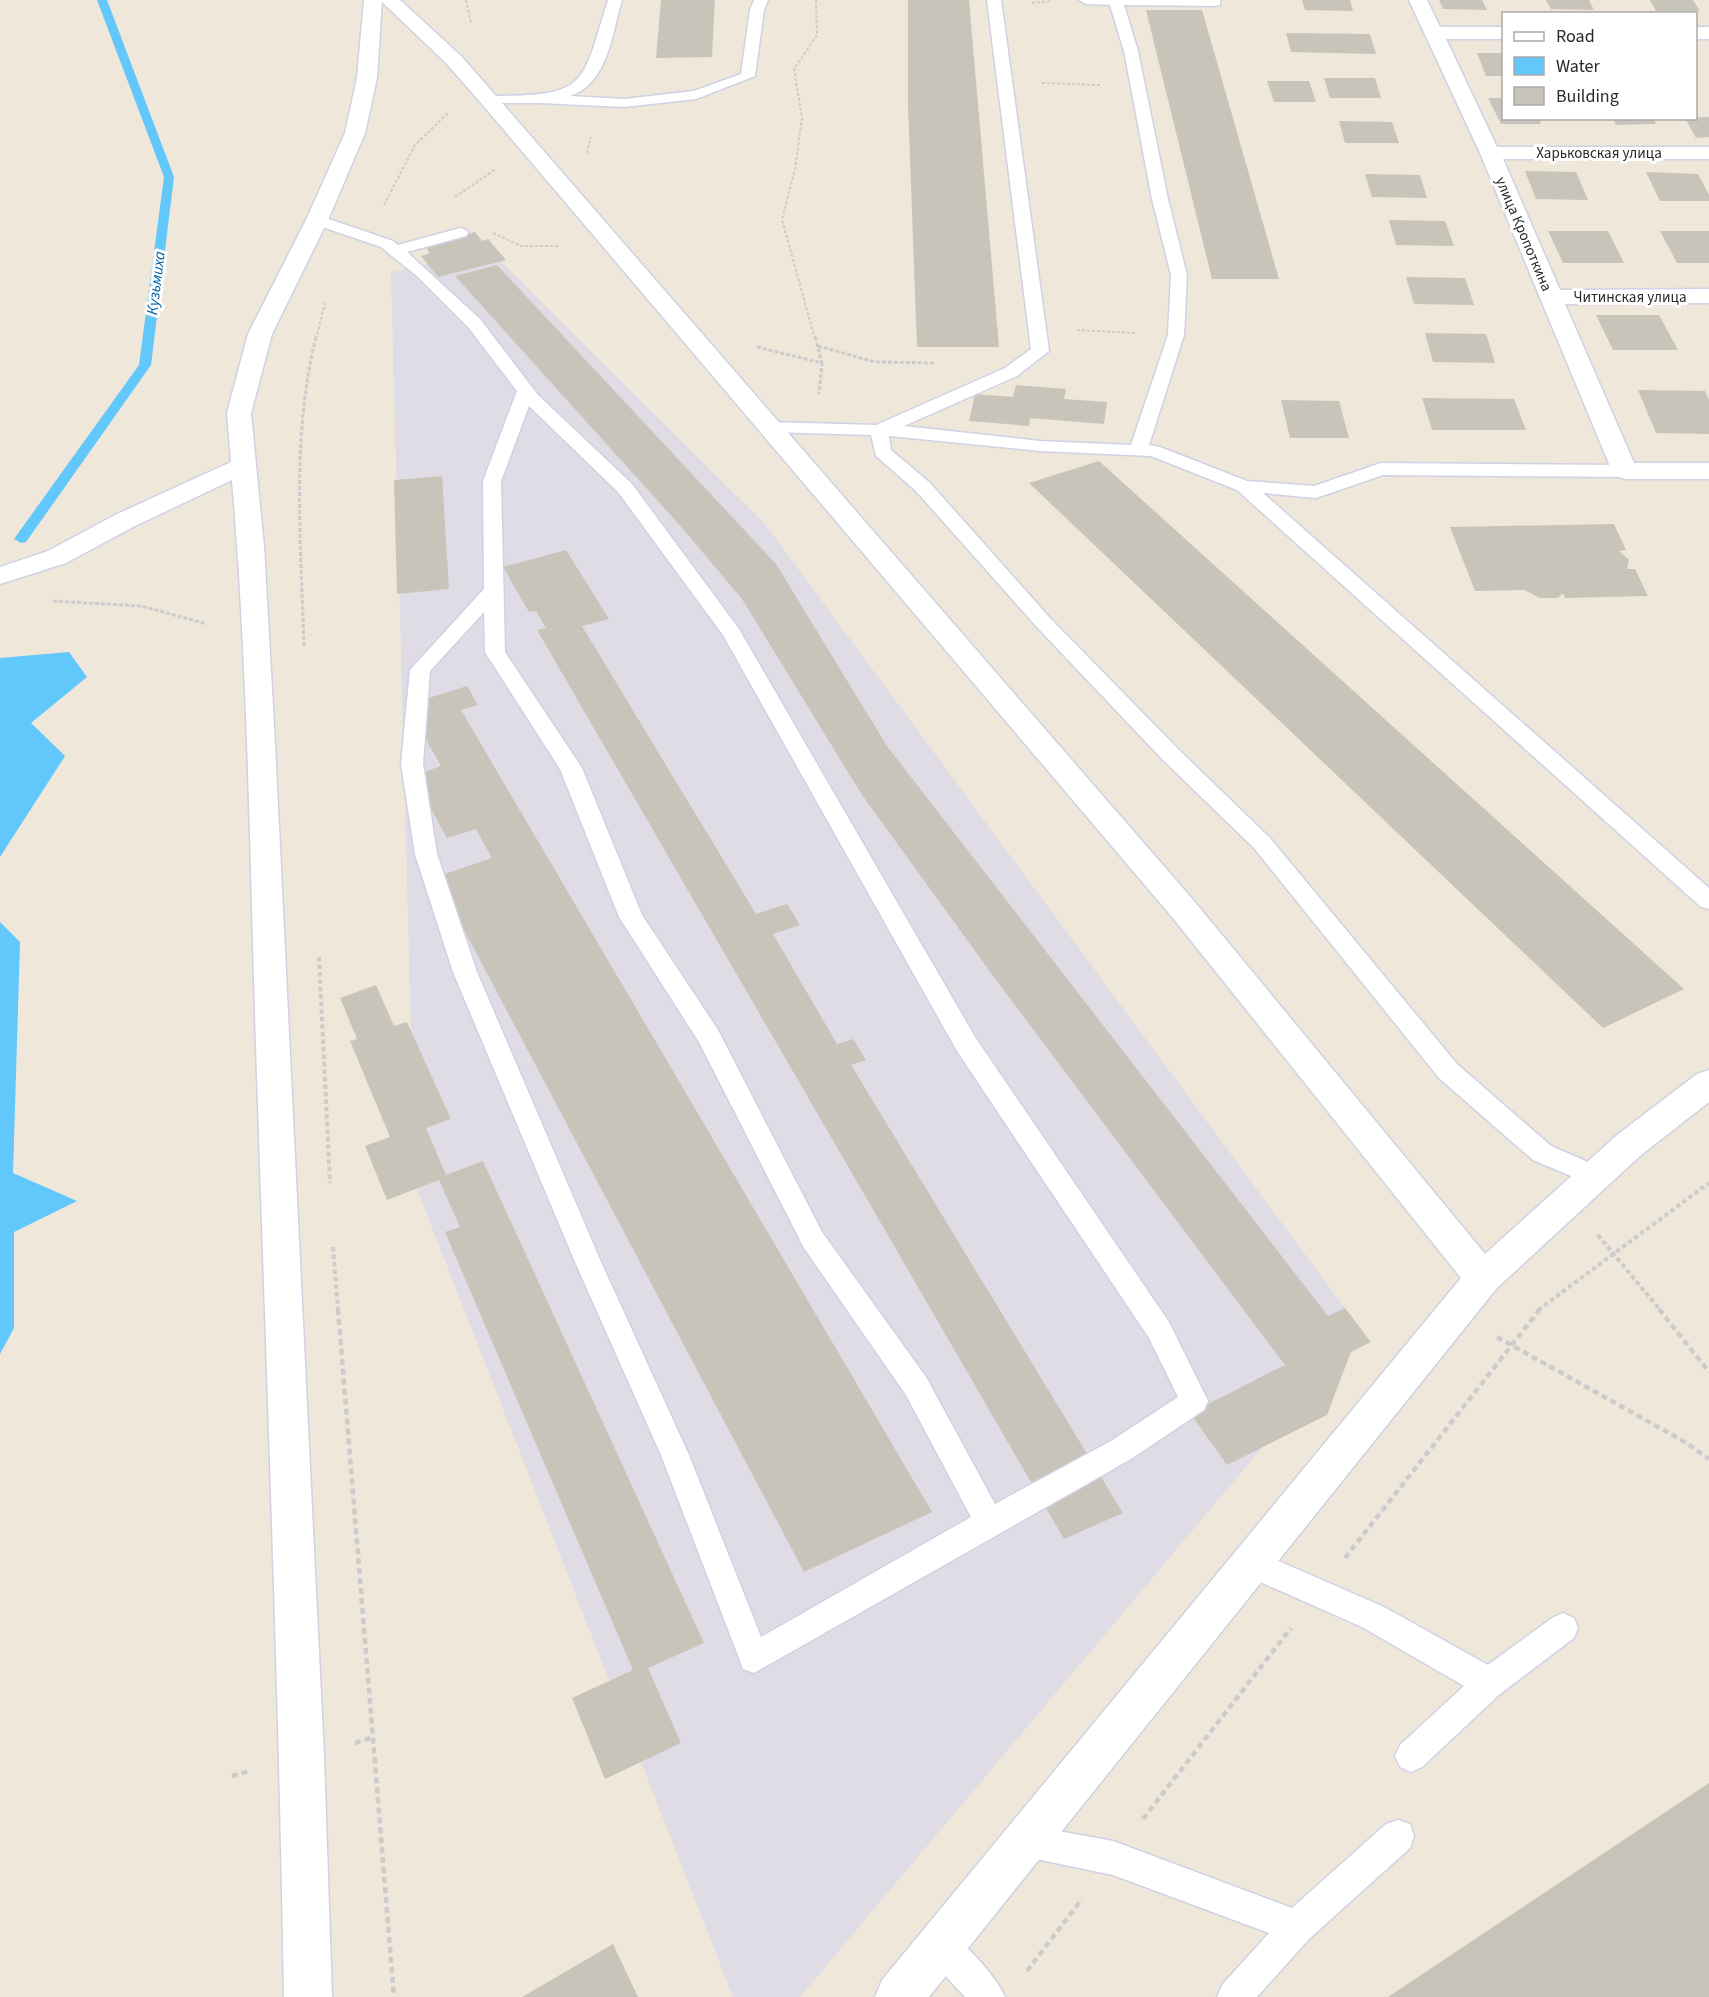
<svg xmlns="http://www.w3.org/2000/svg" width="1709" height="1997" font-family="'Source Sans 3',sans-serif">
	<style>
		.industrial { fill: #dfdce5 }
		.water { fill: #62c7fb }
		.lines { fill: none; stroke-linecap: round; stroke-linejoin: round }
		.stream { fill: #62c7fb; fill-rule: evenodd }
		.building { fill: #c9c4ba }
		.lane-casing { stroke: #cfd2e4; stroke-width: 3 }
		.street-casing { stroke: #cfd2e4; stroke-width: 3 }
		.secondary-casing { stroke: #cfd2e4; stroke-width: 3 }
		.path-far3 { stroke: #ccc; stroke-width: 2; stroke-dasharray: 3 2; stroke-linecap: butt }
		.path-far2 { stroke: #ccc; stroke-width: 3; stroke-dasharray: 4 2; stroke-linecap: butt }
		.path-far1 { stroke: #ccc; stroke-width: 4; stroke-dasharray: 4.5 3; stroke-linecap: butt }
		.path { stroke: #ccc; stroke-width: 4.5; stroke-dasharray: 6 4; stroke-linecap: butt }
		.lane { fill: #fff; fill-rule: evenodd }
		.street { fill: #fff; fill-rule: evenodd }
		.secondary { fill: #fff; fill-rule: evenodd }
		.labels { text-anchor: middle; stroke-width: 6; stroke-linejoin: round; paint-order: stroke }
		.far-street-label { font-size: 15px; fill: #2a2a2a; stroke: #fff }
		.far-water-label { font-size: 16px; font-style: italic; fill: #0061a8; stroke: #fff }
	</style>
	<rect width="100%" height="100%" fill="#eee7da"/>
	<path class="industrial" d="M490 251 765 524 1361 1330 800 1997H733L415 1184 391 272Z"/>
	<g class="water">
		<path d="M69 652 87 677 31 723 65 756 0 857V658Z"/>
		<path d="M0 922 20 942 13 1173 77 1201 14 1232V1328L0 1354Z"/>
	</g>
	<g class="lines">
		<path class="stream" d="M97 0H107L174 177 151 365 26 542 21 543 14 539 139 365 164 177Z"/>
	</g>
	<g class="building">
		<path d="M661 0H715L712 57 656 58Z"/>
		<path d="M908 0H969L999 347H917L908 105Z"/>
		<path d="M1302 0H1350L1353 11 1305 10Z"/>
		<path d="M1439 0H1482L1487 10 1443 9Z"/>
		<path d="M1546 0H1589L1594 10 1551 9Z"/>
		<path d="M1650 0H1693L1700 11H1656Z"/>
		<path d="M1146 10H1202L1279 279H1212Z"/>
		<path d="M1286 33 1370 34 1376 54 1291 52Z"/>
		<path d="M1477 53H1503V76H1486Z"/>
		<path d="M1324 78H1375L1381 98H1330Z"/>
		<path d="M1267 81H1309L1316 102H1274Z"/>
		<path d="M1488 98H1503V118H1539L1541 124H1501Z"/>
		<path d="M1709 117V137L1696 138 1685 118Z"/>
		<path d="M1613 118H1653L1656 124 1616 125Z"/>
		<path d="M1339 121 1392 122 1399 143H1345Z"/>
		<path d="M1525 171 1576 172 1588 200 1536 199Z"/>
		<path d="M1646 172 1698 174 1709 195V201H1660Z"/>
		<path d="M1365 174 1420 175 1427 198 1372 197Z"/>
		<path d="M1389 220 1445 221 1454 246 1396 245Z"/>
		<path d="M1548 231H1608L1624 263H1563Z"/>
		<path d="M1660 231H1709V263H1677Z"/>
		<path d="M475 232 482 241 488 239 506 260 438 277 421 256 430 253 424 245Z"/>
		<path d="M497 265 776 564 887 746 1328 1316 1345 1308 1371 1342 1351 1352 1327 1415 1227 1465 1190 1413 1285 1365 991 973 862 795 742 599 684 530 455 276Z"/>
		<path d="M1406 277 1465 278 1474 305 1414 304Z"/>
		<path d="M1596 315H1659L1678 350H1613Z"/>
		<path d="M1425 333 1486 334 1495 363 1433 362Z"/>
		<path d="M1016 385 1066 389 1064 399 1107 402 1104 424 1030 418 1029 426 969 421 975 394 1013 397Z"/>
		<path d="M1638 390 1705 391 1709 400V434L1656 433Z"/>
		<path d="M1422 398 1514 399 1526 430H1432Z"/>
		<path d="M1281 400 1339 401 1349 438H1290Z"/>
		<path d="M1099 461 1450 778 1684 989 1603 1028 1029 483Z"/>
		<path d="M442 476 449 589 397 594 394 480Z"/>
		<path d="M1614 524 1626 550 1619 551 1629 560 1627 569H1635L1648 596 1565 598 1563 593 1558 598H1540L1524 590 1475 591 1450 527Z"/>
		<path d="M566 550 609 619 582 626 756 914 787 904 800 925 773 934 837 1044 853 1039 866 1060 851 1065 1123 1513 1064 1539 537 630 546 628 536 611 529 612 503 567Z"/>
		<path d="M467 686 478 705 461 710 932 1512 804 1572 436 877 492 858 476 829 447 838 413 776 441 766 411 713 416 702Z"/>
		<path d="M376 985 394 1026 407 1022 451 1119 426 1128 446 1175 483 1161 704 1643 648 1668 681 1743 605 1779 572 1698 633 1670 445 1232 460 1227 439 1180 387 1200 365 1146 390 1137 350 1041 357 1039 340 998Z"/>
		<path d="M1709 1783V1997H1388Z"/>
		<path d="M613 1944 638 1997H522Z"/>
	</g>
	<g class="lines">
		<g class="lane-casing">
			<g id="lane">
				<path d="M608 0H622C612 33 608 84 570 96L624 99 694 91 741 74 750 10 754 0H768L764 10 755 76 696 99 624 107 540 103H484L482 100 484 97 489 96C588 96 581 87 608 0Z"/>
				<path d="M987 0H1001L1049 351 1017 376 904 426 1040 441 1131 445 1168 335 1171 275 1152 199 1124 51 1110 5 1086 4 1079 0H1220V5L1215 6 1124 5 1138 51 1168 199 1187 275 1184 335 1149 445 1160 447 1247 481 1314 486 1381 463 1625 465 1634 471 1625 477 1383 475 1316 498 1263 493 1709 888V909L1701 907 1237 490 1151 456 1040 451 889 436 891 450 930 483 1049 617 1179 750 1270 838 1457 1064 1551 1146 1604 1169 1608 1176 1604 1183 1595 1186 1533 1160 1439 1078 1254 848 1163 760 1035 625 916 491 876 456 871 435 769 432 760 427 769 422 876 425 1005 368 1031 349Z"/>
				<path d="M317 215 393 241 398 245 460 228 466 230 468 233 466 236 407 252 480 319 538 395 632 484 739 629 975 1037 1169 1322 1208 1401 1204 1410 1131 1459 754 1673 743 1669 739 1658 661 1455 575 1262 453 972 415 854 401 764 410 670 484 589 483 481 517 391 468 327 418 277 381 247 311 223 309 220 311 217ZM529 406 618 492 723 635 957 1051 1149 1338 1178 1397 1111 1441 995 1504 926 1377 822 1232 718 1030 642 915 582 768 505 652 501 481ZM484 612 485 652 560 769 619 917 699 1042 804 1248 906 1395 971 1517 761 1637 689 1455 601 1262 477 972 437 854 423 764 430 671Z"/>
				<path d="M1251 1549 1384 1607 1488 1665 1552 1618 1563 1613 1574 1618 1578 1628 1574 1638 1500 1694 1422 1767 1411 1772 1400 1767 1395 1756 1400 1745 1464 1686 1362 1627 1240 1573 1236 1563 1240 1553Z"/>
				<path d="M1398 1820 1410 1824 1414 1836 1410 1848 1309 1939 1257 1997H1217L1222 1985 1269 1933 1113 1875 1026 1857 1014 1853 1010 1841 1014 1829 1026 1825 1113 1841 1292 1908 1386 1824Z"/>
				<path d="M940 1928C961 1937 996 1976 1005 1997H965L928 1957 923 1945 928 1933Z"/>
			</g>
		</g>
		<g class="street-casing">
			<g id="street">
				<path d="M380 0H400L461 56 496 96 1194 901 1485 1254 1617 1135 1697 1074 1709 1070V1102L1641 1155 1496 1289 929 1997H875L882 1980 1461 1278 1172 917 482 104 447 64Z"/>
				<path d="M1409 0H1427L1440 27H1504V39H1446L1497 147H1709V159H1503L1560 290 1709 289V303L1565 304 1634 463H1709V479H1625L1616 476 1612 471 1480 153Z"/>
				<rect x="1696" y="27" width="13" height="12"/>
			</g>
		</g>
		<g class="secondary-casing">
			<path id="secondary" d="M364 0H382L377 78 365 133 328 220 272 334 251 413 264 546 275 744 324 1756 332 1997H284C279 1689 267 1382 257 1075 250 877 249 678 232 480L133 527 66 563 0 584V567L48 551 115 515 231 462 227 413 248 334 306 220 345 133 357 78Z"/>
		</g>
		<g class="path-far3">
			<path d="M466 0 471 23"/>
			<path d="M1032 3 1051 1"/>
			<path d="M1042 83 1100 85"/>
			<path d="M587 153 591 137"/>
			<path d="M455 197 496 169"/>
			<path d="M384 205 415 145 449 112"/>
			<path d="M493 233 521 246H560"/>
			<path d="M1077 330 1135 333"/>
			<path d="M316 339 325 303"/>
			<path d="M815 339 782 220 795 169 802 118 794 69 817 35 816 0"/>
		</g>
		<g class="path-far2">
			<path d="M815 337 822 363"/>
			<path d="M818 346 875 362 935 363"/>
			<path d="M757 347 822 363 819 394"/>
			<path d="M53 601 141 606 207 624"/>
			<path d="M304 646C301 543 291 438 316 337"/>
		</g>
		<g class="path-far1">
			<path d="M319 957 330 1183"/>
			<path d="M1598 1235 1660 1310"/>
			<path d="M333 1247 338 1310"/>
			<path d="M1538 1310 1709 1183"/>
		</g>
		<g class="path">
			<path d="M338 1309 394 1997"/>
			<path d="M1659 1309 1709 1372"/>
			<path d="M1497 1337 1685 1442 1709 1459"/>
			<path d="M1345 1558 1540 1309"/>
			<path d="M355 1743 374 1737"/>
			<path d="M232 1776 249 1771"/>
			<path d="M1143 1819 1291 1628"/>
			<path d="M1027 1971 1082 1899"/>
		</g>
		<use href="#lane" class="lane"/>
		<use href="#street" class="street"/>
		<use href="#secondary" class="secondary"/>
	</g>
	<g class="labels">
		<g class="far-street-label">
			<text x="1599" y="158">Харьковская улица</text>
			<text transform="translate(1524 234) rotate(67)" y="5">улица Кропоткина</text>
			<text x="1630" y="302">Читинская улица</text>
		</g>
		<g class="far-water-label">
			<text transform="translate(155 283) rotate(-83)" y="6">Кузьмиха</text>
		</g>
	</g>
	<rect x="1502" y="12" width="195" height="108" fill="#ffffff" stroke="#aaaaaa" stroke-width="1.5"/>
	<rect x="1514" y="32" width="30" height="9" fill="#ffffff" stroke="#aaaaaa" stroke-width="1.5"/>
	<text x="1556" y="42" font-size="18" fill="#2a2a2a">Road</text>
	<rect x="1514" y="57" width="30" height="18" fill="#62c7fb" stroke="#aaaaaa" stroke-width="1.5"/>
	<text x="1556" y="72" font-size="18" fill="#2a2a2a">Water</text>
	<rect x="1514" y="87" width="30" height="18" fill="#c9c4ba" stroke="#aaaaaa" stroke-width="1.5"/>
	<text x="1556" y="102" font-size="18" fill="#2a2a2a">Building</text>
</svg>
